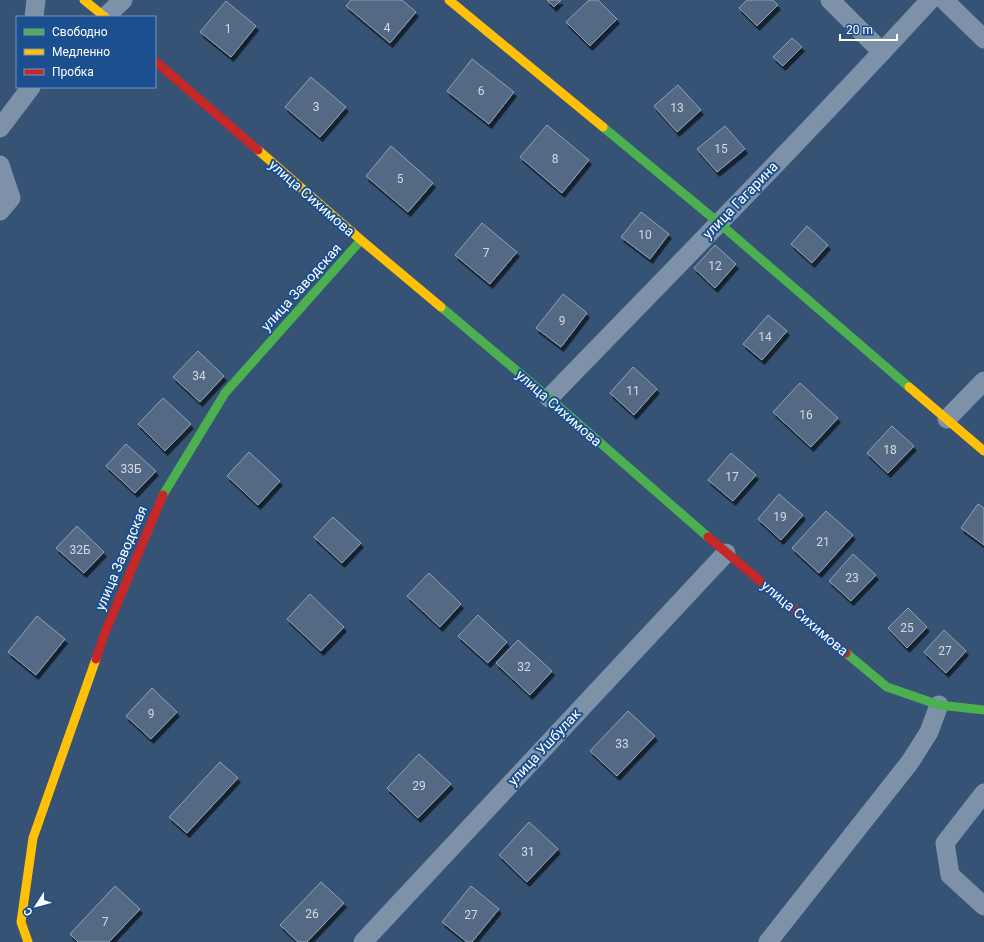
<svg xmlns="http://www.w3.org/2000/svg" width="984" height="942" font-family="Roboto,sans-serif">
	<style>
		.building { fill: #526984; stroke: #92a2b6; filter: url(#shadow) }
		.lines { fill: none; stroke-linecap: round; stroke-linejoin: round }
		.street { stroke: #7d92a8; stroke-width: 19 }
		.fast { stroke: #4caf50; stroke-width: 9 }
		.slow { stroke: #ffc107; stroke-width: 9 }
		.jam { stroke: #c62828; stroke-width: 9 }
		.labels { text-anchor: middle; stroke-width: 4; stroke-linejoin: round; paint-order: stroke }
		.number-label { font-size: 12px; fill: #d4dae0 }
		.street-label { font-size: 14px; fill: #fff; stroke: #1b4f8f }
	</style>
	<defs>
		<filter id="shadow"><feDropShadow dx="2.5" dy="4.5" stdDeviation="0" flood-color="#0009"/></filter>
	</defs>
	<rect width="100%" height="100%" fill="#365274"/>
	<g class="building">
		<path d="M351 0H402L416 12 390 43 346 6Z"/>
		<path d="M547 0H561L554 7Z"/>
		<path d="M589 0H598L617 19 590 46 566 22Z"/>
		<path d="M747 0H773L778 5 757 26 739 8Z"/>
		<path d="M226 1 256 26 231 57 200 32Z"/>
		<path d="M792 38 802 47 783 66 773 57Z"/>
		<path d="M472 59 514 92 489 124 447 91Z"/>
		<path d="M311 77 346 107 320 137 285 107Z"/>
		<path d="M678 85 701 110 677 132 654 106Z"/>
		<path d="M547 125 589 160 562 193 520 157Z"/>
		<path d="M725 126 745 149 717 172 697 149Z"/>
		<path d="M391 146 433 183 408 212 366 176Z"/>
		<path d="M641 212 669 234 650 259 621 237Z"/>
		<path d="M482 223 517 252 490 284 455 255Z"/>
		<path d="M807 226 828 245 812 263 791 244Z"/>
		<path d="M715 245 736 264 715 288 694 268Z"/>
		<path d="M563 294 587 313 561 347 536 328Z"/>
		<path d="M768 315 787 331 762 360 743 344Z"/>
		<path d="M198 351 224 376 200 402 173 377Z"/>
		<path d="M633 367 657 389 634 415 610 393Z"/>
		<path d="M800 383 838 418 811 447 773 412Z"/>
		<path d="M163 398 191 424 165 451 138 424Z"/>
		<path d="M892 426 914 446 888 473 867 453Z"/>
		<path d="M126 444 156 471 135 493 106 466Z"/>
		<path d="M249 452 280 481 258 505 227 476Z"/>
		<path d="M731 453 756 475 733 501 708 480Z"/>
		<path d="M779 494 803 515 781 540 758 519Z"/>
		<path d="M978 504 984 508V545L961 528Z"/>
		<path d="M826 511 853 535 819 573 792 548Z"/>
		<path d="M333 517 361 543 342 563 314 537Z"/>
		<path d="M77 526 104 552 84 573 56 548Z"/>
		<path d="M853 554 876 575 851 601 829 581Z"/>
		<path d="M429 573 461 604 440 627 407 596Z"/>
		<path d="M310 594 344 627 321 651 287 619Z"/>
		<path d="M908 608 927 627 907 648 888 628Z"/>
		<path d="M478 615 507 642 488 663 458 636Z"/>
		<path d="M37 616 65 639 36 675 8 652Z"/>
		<path d="M944 630 966 651 946 673 924 652Z"/>
		<path d="M518 640 552 671 530 695 496 663Z"/>
		<path d="M152 688 177 712 151 739 126 716Z"/>
		<path d="M628 711 655 736 617 776 590 751Z"/>
		<path d="M419 754 451 784 418 818 387 788Z"/>
		<path d="M220 762 238 778 187 833 169 817Z"/>
		<path d="M529 822 558 849 527 882 499 855Z"/>
		<path d="M321 882 344 903 307 942H298L280 925Z"/>
		<path d="M115 886 140 909 109 942H78L70 934Z"/>
		<path d="M471 886 499 909 472 942H467L442 922Z"/>
	</g>
	<g class="lines">
		<g class="street">
			<path d="M830 0 882 52"/>
			<path d="M944 0 984 39"/>
			<path d="M34 17 36 0"/>
			<path d="M105 17 123 0"/>
			<path d="M0 128 31 87"/>
			<path d="M0 165 11 198 0 211"/>
			<path d="M549 398C677 266 806 135 930 0"/>
			<path d="M947 419 984 381"/>
			<path d="M984 793 945 843 950 875 984 906"/>
			<path d="M363 942 726 553"/>
			<path d="M768 942 910 762 929 732 939 705"/>
		</g>
		<g class="fast">
			<path d="M603 127 719 223 909 387"/>
			<path d="M441 307 549 398 708 537"/>
			<path d="M163 495 225 393 361 240"/>
			<path d="M846 653 887 687 939 705 984 710"/>
		</g>
		<g class="slow">
			<path d="M84 0 105 17"/>
			<path d="M449 0 603 127"/>
			<path d="M258 150 361 240 441 307"/>
			<path d="M909 387 984 451"/>
			<path d="M28 942 21 922 33 838 96 659"/>
		</g>
		<g class="jam">
			<path d="M155 61 258 150"/>
			<path d="M708 537 846 653"/>
			<path d="M96 659 104 635 163 495"/>
		</g>
	</g>
	<g class="labels">
		<g class="number-label">
			<text x="387" y="32">4</text>
			<text x="228" y="33">1</text>
			<text x="481" y="95">6</text>
			<text x="316" y="111">3</text>
			<text x="677" y="112">13</text>
			<text x="721" y="153">15</text>
			<text x="555" y="163">8</text>
			<text x="400" y="183">5</text>
			<text x="645" y="239">10</text>
			<text x="486" y="257">7</text>
			<text x="715" y="270">12</text>
			<text x="562" y="325">9</text>
			<text x="765" y="341">14</text>
			<text x="199" y="380">34</text>
			<text x="633" y="395">11</text>
			<text x="806" y="419">16</text>
			<text x="890" y="454">18</text>
			<text x="131" y="473">33Б</text>
			<text x="732" y="481">17</text>
			<text x="780" y="521">19</text>
			<text x="823" y="546">21</text>
			<text x="80" y="554">32Б</text>
			<text x="852" y="582">23</text>
			<text x="907" y="632">25</text>
			<text x="945" y="655">27</text>
			<text x="524" y="671">32</text>
			<text x="151" y="718">9</text>
			<text x="622" y="748">33</text>
			<text x="419" y="790">29</text>
			<text x="528" y="856">31</text>
			<text x="312" y="918">26</text>
			<text x="471" y="919">27</text>
			<text x="105" y="926">7</text>
		</g>
		<g class="street-label">
			<text transform="translate(312 198) rotate(41)" y="5">улица Сихимова</text>
			<text transform="translate(740 200) rotate(-46)" y="5">улица Гагарина</text>
			<text transform="translate(301 287) rotate(-48)" y="5">улица Заводская</text>
			<text transform="translate(559 408) rotate(41)" y="5">улица Сихимова</text>
			<text transform="translate(121 558) rotate(-67)" y="5">улица Заводская</text>
			<text transform="translate(805 618) rotate(40)" y="5">улица Сихимова</text>
			<text transform="translate(544 747) rotate(-47)" y="5">улица Ушбулак</text>
		</g>
	</g>
	<rect x="16" y="16" width="140" height="72" fill="#1b4f8f" stroke="#7695bc"/>
	<rect x="24" y="29" width="20" height="6" fill="#4caf50" stroke="#7695bc"/>
	<text x="52" y="36" font-size="12" fill="#ffffff">Свободно</text>
	<rect x="24" y="49" width="20" height="6" fill="#ffc107" stroke="#7695bc"/>
	<text x="52" y="56" font-size="12" fill="#ffffff">Медленно</text>
	<rect x="24" y="69" width="20" height="6" fill="#c62828" stroke="#7695bc"/>
	<text x="52" y="76" font-size="12" fill="#ffffff">Пробка</text>
	<g transform="translate(36 906) rotate(234)" stroke="#1b4f8f" stroke-width="3" paint-order="stroke">
	<path d="M0-3L7 15L0 10L-7 15Z" fill="#ffffff"/>
	<text y="-6" font-size="11" font-weight="bold" text-anchor="middle" fill="#ffffff">С</text>
	</g>
	<path d="M840 34v6h57v-6" fill="none" stroke="#ffffff" stroke-width="2"/>
	<text x="846" y="34" font-size="12" fill="#ffffff" stroke="#1b4f8f" stroke-width="3" paint-order="stroke">20 m</text>
</svg>
